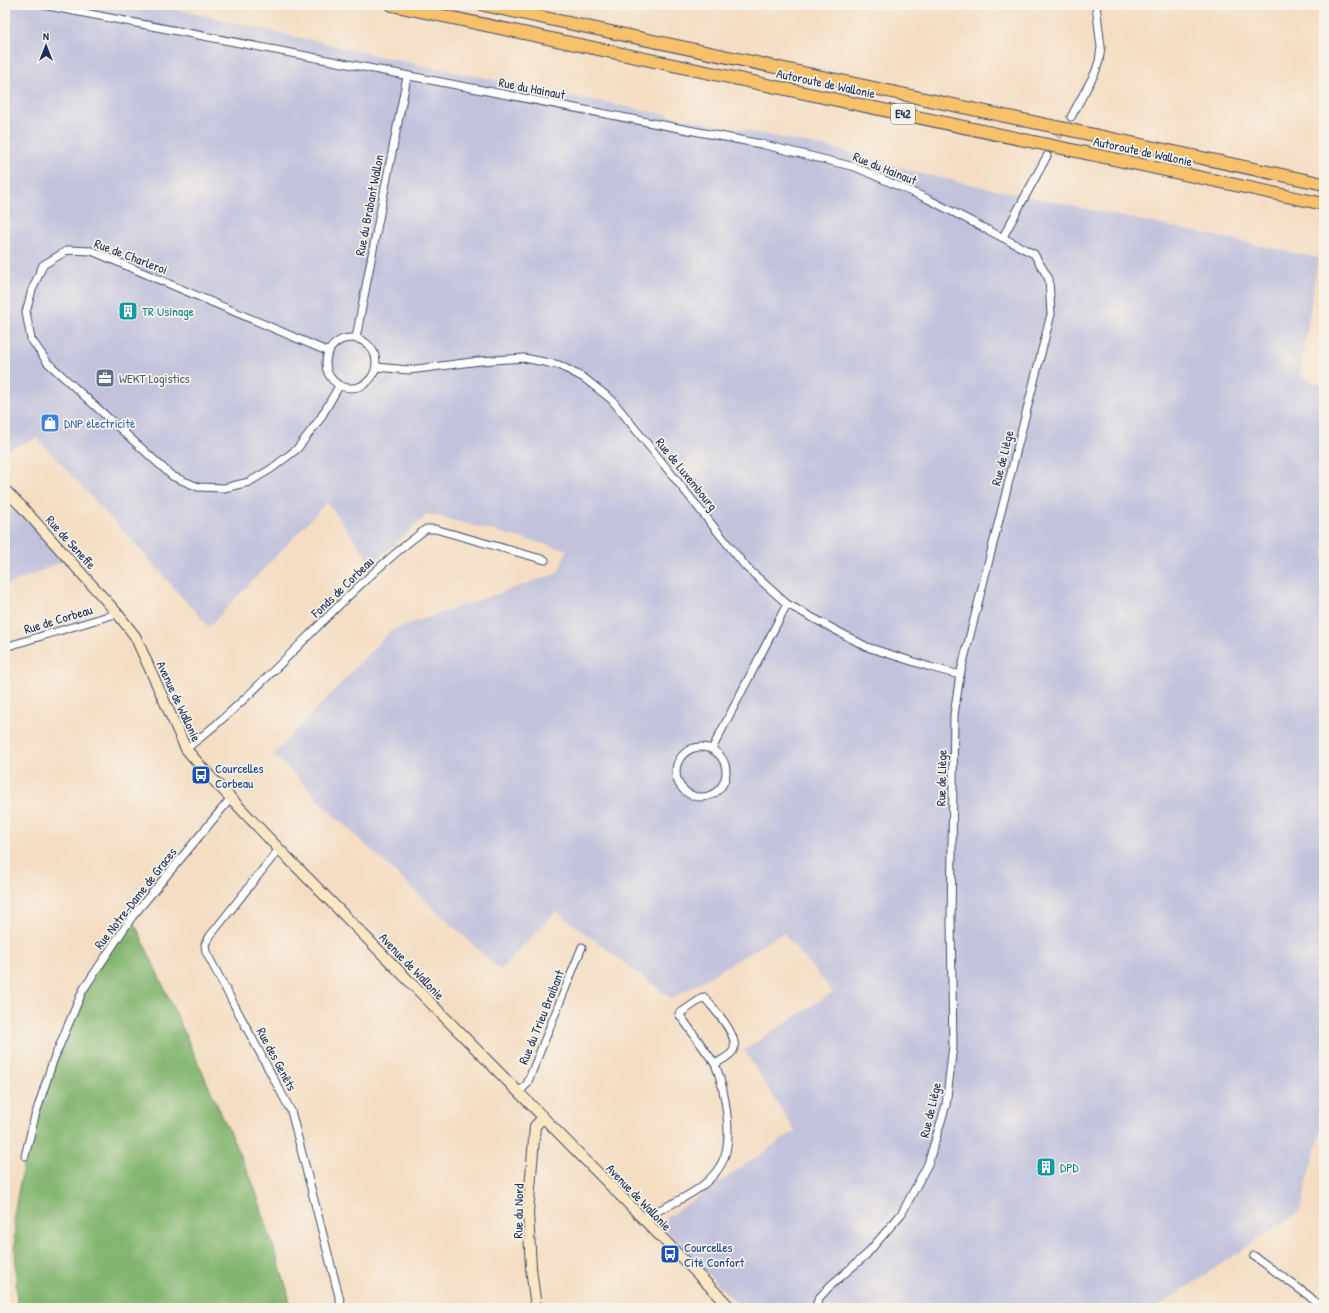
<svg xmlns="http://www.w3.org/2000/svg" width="1329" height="1313" font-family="'Patrick Hand',sans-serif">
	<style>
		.industrial { fill: #c2c2dc }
		.forest { fill: #83b56f; stroke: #4f7266 }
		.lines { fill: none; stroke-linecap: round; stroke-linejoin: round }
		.street-tunnel { stroke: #c9baae; stroke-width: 7; stroke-dasharray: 7 3.5; stroke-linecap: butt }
		.street-casing { stroke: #3c496d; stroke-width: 9 }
		.secondary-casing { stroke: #3c496d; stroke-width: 12 }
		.highway-casing { stroke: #3c496d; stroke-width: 14 }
		.street { stroke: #fff; stroke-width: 7 }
		.secondary { stroke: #fbe6c4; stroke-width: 10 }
		.highway { stroke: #f6c16b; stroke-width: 12 }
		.labels { text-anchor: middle; stroke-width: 3.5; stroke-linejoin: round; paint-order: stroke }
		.shield { fill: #f7f3e8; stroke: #5d6a87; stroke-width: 1 }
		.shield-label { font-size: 12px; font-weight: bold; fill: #1b2f5e }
		.street-label { font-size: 13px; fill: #1b2f5e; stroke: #f7f3e8 }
		.culture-label { font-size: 13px; fill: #0d838f; stroke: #f7f3e8; text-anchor: start }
		.service-label { font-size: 13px; fill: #4e5e75; stroke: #f7f3e8; text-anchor: start }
		.shop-label { font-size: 13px; fill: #366cbe; stroke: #f7f3e8; text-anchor: start }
		.transit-label { font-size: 13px; fill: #164399; stroke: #f7f3e8; text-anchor: start }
	</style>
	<rect width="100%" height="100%" fill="#f7f3e8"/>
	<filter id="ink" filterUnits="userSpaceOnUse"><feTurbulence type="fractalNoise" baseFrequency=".025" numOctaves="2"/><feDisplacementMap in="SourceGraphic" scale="8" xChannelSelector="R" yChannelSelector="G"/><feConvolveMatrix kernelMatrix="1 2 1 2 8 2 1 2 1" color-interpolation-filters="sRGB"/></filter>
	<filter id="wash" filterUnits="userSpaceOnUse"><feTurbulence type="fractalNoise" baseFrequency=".012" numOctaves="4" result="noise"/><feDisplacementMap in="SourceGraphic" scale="16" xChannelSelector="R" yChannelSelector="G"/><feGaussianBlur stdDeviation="0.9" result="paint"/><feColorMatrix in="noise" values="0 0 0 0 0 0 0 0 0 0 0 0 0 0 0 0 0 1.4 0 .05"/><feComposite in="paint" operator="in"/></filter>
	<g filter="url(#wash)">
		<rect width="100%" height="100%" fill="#f4ddc2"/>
		<g class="industrial">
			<path d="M5 5H158L406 62 841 150 922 174 1318 258 1300 376 1324 386V1116L1300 1211 1156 1308H741L658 1224 795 1131 744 1050 833 992 783 933 672 999 556 911 500 970 322 804 299 778 273 755 391 630 558 573 567 550 428 514 372 564 327 502 209 627 136 545 37 438 5 451Z"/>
			<path d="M22 507 68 559 5 586V514Z"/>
		</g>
		<path class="forest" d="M132 917 254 1186 287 1289 291 1308H17L14 1214 25 1156 35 1116 83 990Z"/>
	</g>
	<g filter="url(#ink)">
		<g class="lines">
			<path class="street-tunnel" d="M1047 156 1071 117"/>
			<g class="street-casing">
				<g id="street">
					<path d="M43 5 761 144 855 167 928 199 1034 254 1049 279 1051 314 960 675 954 715 951 920 953 1046 946 1105 928 1164 902 1213 866 1255 830 1286 819 1298 815 1308"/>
					<path d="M1071 117 1095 73 1099 61 1101 47 1096 5"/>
					<path d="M1003 237 1047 156"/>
					<circle cx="351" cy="363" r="25"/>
					<path d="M356 338 381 208 407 77"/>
					<path d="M329 352 92 251 68 250 43 265 32 290 26 312 31 339 48 363 172 476 198 487 224 488 249 482 271 469 297 449 320 419 339 386"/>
					<path d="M376 367 409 370 480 361 524 358 559 365 584 378 612 400 746 567 787 604 867 647 930 667 960 675"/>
					<path d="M5 647 112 615 117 613"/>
					<circle cx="701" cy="772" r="25"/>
					<path d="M186 749C272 683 339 594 426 529H435L545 560"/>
					<path d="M712 749 787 604"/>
					<path d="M279 849 210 936 205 944 206 952 291 1111 342 1308"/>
					<path d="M704 997C713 1008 741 1037 733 1051 730 1056 720 1061 715 1064L679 1014Z"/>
					<path d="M518 1093 527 1084 582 947"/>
					<path d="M25 1156 35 1116 53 1061 83 990 132 917 231 798"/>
					<path d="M643 1218C674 1202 722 1186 727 1146 729 1135 728 1125 727 1115 725 1097 722 1081 715 1064"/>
					<path d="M1254 1256 1309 1296 1321 1308"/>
				</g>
			</g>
			<g class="secondary-casing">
				<g id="secondary">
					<path d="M5 490 22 507 117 613 135 636 186 749 205 771 279 849 731 1308"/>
					<path d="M536 1308 531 1268 528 1213 535 1126 543 1118"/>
				</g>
			</g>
			<g class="highway-casing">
				<g id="highway">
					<path d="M392 5 1324 204"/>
					<path d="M484 5 1324 184"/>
				</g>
			</g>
			<use href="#street" class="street"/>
			<use href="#secondary" class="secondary"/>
			<use href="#highway" class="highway"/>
		</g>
	</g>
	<defs>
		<g id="building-square" transform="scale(1)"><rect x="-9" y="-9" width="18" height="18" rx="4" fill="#0f9aa8" stroke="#f7f3e8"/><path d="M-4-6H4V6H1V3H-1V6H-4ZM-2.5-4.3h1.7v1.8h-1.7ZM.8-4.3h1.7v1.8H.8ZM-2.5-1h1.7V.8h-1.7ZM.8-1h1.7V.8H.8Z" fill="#fff"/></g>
		<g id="office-square" transform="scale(1)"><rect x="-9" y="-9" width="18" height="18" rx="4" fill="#5c6f8a" stroke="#f7f3e8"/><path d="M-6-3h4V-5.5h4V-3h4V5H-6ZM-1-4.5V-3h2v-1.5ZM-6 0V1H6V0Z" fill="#fff"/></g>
		<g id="shop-square" transform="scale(1)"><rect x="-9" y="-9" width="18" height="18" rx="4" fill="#3f7fe0" stroke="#f7f3e8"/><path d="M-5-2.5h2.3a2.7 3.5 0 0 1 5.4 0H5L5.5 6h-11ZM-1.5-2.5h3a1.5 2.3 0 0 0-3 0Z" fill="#fff"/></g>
		<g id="bus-square" transform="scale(1)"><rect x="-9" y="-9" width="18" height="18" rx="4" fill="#1a4fb4" stroke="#f7f3e8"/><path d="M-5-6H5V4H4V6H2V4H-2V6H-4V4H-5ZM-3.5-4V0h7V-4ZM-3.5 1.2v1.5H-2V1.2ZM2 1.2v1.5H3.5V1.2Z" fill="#fff"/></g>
	</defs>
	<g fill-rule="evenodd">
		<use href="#building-square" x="128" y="311"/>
		<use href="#office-square" x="105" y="378"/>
		<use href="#shop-square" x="50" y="423"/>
		<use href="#bus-square" x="201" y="775"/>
		<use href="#building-square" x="1046" y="1167"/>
		<use href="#bus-square" x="670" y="1254"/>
	</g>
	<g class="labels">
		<rect class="shield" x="891" y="104" width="24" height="20" rx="3"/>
		<g class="shield-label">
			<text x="903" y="118">E42</text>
		</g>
		<g class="street-label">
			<text transform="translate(826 83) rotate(12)" y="5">Autoroute de Wallonie</text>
			<text transform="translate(532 88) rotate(11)" y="5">Rue du Hainaut</text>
			<text transform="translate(1143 151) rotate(12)" y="5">Autoroute de Wallonie</text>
			<text transform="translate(885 168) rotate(22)" y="5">Rue du Hainaut</text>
			<text transform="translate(369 205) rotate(-79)" y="5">Rue du Brabant Wallon</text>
			<text transform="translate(131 256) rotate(21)" y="5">Rue de Charleroi</text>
			<text transform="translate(1002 458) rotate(-76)" y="5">Rue de Liège</text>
			<text transform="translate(687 474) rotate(51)" y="5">Rue de Luxembourg</text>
			<text transform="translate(71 542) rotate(48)" y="5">Rue de Seneffe</text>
			<text transform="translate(342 587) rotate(-44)" y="5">Fonds de Corbeau</text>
			<text transform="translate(58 619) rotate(-17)" y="5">Rue de Corbeau</text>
			<text transform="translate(179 701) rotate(65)" y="5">Avenue de Wallonie</text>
			<text transform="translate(941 778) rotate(-89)" y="5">Rue de Liège</text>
			<text transform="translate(135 898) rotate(-52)" y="5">Rue Notre-Dame de Graces</text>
			<text transform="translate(412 966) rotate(46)" y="5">Avenue de Wallonie</text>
			<text transform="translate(541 1017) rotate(-68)" y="5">Rue du Trieu Braibant</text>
			<text transform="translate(277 1059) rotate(62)" y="5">Rue des Genêts</text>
			<text transform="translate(930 1110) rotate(-77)" y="5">Rue de Liège</text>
			<text transform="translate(639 1197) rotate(46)" y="5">Avenue de Wallonie</text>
			<text transform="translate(518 1211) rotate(-89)" y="5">Rue du Nord</text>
		</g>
		<g class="culture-label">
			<text x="142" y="316">TR Usinage</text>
			<text x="1060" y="1172">DPD</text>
		</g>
		<g class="service-label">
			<text x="119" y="383">WEKT Logistics</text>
		</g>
		<g class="shop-label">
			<text x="64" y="428">DNP électricité</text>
		</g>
		<g class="transit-label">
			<text x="215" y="773">Courcelles<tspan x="215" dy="15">Corbeau</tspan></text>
			<text x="684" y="1252">Courcelles<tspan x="684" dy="15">Cité Confort</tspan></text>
		</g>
	</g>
	<rect width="1329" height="1313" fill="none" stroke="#f7f3e8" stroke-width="20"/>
	<g transform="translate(46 46)" stroke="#f7f3e8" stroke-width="3" paint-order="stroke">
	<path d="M0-3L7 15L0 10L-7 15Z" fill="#1b2f5e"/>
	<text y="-6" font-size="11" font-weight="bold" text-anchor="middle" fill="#1b2f5e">N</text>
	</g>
</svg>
